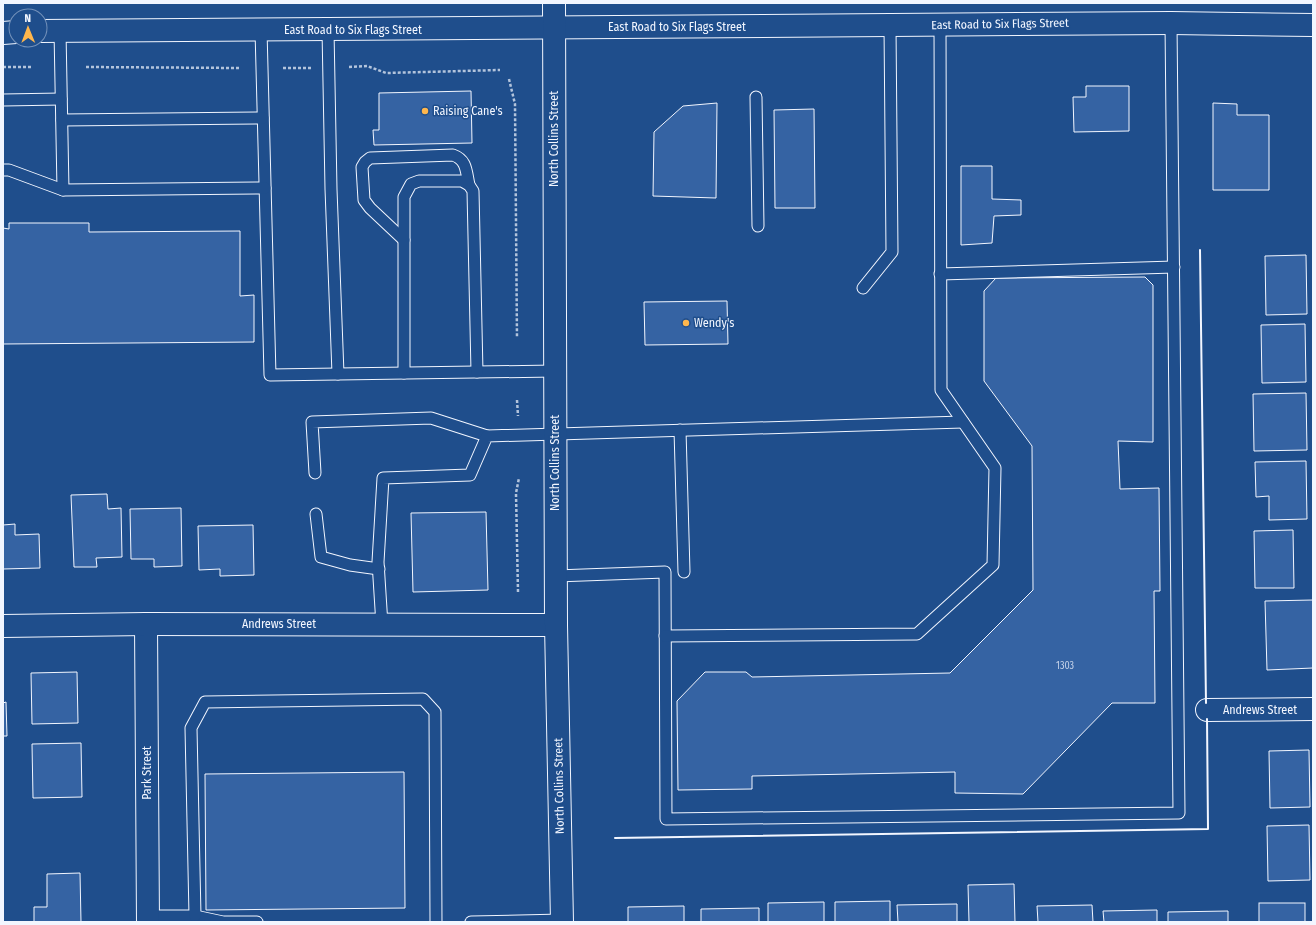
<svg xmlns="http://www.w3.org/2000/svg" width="1316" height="925" font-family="'Fira Sans Condensed',sans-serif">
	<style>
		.building { fill: #3563a3; stroke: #f2f6ff }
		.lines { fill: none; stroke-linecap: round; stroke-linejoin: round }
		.service-casing { stroke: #f2f6ff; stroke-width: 13 }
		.minor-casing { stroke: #f2f6ff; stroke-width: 24 }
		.tertiary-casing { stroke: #f2f6ff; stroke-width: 24 }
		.primary-casing { stroke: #f2f6ff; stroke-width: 24 }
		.path { stroke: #b3c4dc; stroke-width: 2.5; stroke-dasharray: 3 2; stroke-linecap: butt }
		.service { stroke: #1f4e8c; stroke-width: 11 }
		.minor { stroke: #1f4e8c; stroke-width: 22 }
		.tertiary { stroke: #1f4e8c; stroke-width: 22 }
		.primary { stroke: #1f4e8c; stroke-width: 22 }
		.wall { stroke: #f2f6ff; stroke-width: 2 }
		.poi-dot { fill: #ffb74d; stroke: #1f4e8c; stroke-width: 1.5 }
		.labels { text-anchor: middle; stroke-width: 3; stroke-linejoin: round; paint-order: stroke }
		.number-label { font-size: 10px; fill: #c3d1e8 }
		.street-label { font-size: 12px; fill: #f2f6ff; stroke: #1f4e8c }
		.poi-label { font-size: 12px; fill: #f2f6ff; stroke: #1f4e8c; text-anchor: start }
	</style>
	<rect width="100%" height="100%" fill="#1f4e8c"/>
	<g class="building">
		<path d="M1086 86H1129V131L1074 132 1073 97H1086Z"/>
		<path d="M471 91 472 143 374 145 373 130H379V93Z"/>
		<path d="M717 103 716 198 653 196 654 132 683 106Z"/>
		<path d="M1213 103 1237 104V115H1269V190H1213Z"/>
		<path d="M814 109 815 208H775L774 110Z"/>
		<path d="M961 166H992V199L1021 200V215L994 216 992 243 961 245Z"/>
		<path d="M9 223H89V232L240 231V296L254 295V342L3 344V228L9 229Z"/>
		<path d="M1306 255 1307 314 1266 315 1265 256Z"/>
		<path d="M1145 277 1153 285V442L1118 441 1120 489 1159 488 1160 591H1154L1155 703H1112L1023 794 955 793V772L752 776V789L678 790 677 701 705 672H746L752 677 950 673 1033 590 1032 446 984 381V291L996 278Z"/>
		<path d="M727 301 728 344 645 345 644 302Z"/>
		<path d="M1305 324 1306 382 1262 383 1261 325Z"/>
		<path d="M1306 393 1307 450 1254 451 1253 394Z"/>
		<path d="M1306 461 1307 519 1269 520V496L1256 497 1255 462Z"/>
		<path d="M107 494 108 509 121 508 122 557 96 558 97 567H74L71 495Z"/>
		<path d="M181 508 182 566 154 567V559H131L130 509Z"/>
		<path d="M486 512 488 590 413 592 411 513Z"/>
		<path d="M15 524V535L39 534 40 568 3 569V525Z"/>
		<path d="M253 525 254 575 220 576V569L199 570 198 526Z"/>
		<path d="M1293 530 1294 588H1255L1254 531Z"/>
		<path d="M1313 600V668L1267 670 1265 601Z"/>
		<path d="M77 672 78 723 32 724 31 673Z"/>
		<path d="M6 702 7 736H3V703Z"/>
		<path d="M81 743 82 797 33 798 32 744Z"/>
		<path d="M1309 750 1310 807 1270 808 1269 751Z"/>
		<path d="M404 772 405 908 206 910 205 774Z"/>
		<path d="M1309 825 1310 880 1268 881 1267 826Z"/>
		<path d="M80 873 81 922H34V907H47V874Z"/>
		<path d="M1014 884 1015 922H969L968 885Z"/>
		<path d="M890 901V922H835V902Z"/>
		<path d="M824 902V922H768V903Z"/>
		<rect x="1259" y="903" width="46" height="19"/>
		<path d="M957 904V922H898L897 905Z"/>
		<path d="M1092 905 1093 922H1038L1037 906Z"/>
		<path d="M684 906V922H628V907Z"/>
		<path d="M759 908V922H701V909Z"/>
		<path d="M1157 910V922H1104L1103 911Z"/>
		<path d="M1228 911V922H1168V912Z"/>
	</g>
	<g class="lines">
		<g class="service-casing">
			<g id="service">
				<path d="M261 30 270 375 338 374"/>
				<path d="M328 30 331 189 338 374 555 371"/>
				<path d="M60 31 63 190"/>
				<path d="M756 97 758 226"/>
				<path d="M3 100 61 99"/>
				<path d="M62 120 263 118"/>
				<path d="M3 170H9L63 190 265 188"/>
				<path d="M404 240 370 208 364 200 362 167 365 162 370 158 453 155C467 160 466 171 469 185"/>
				<path d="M940 274 1174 267"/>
				<path d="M863 288 892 252 890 26"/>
				<path d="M404 373V197L411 184 419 181H462L469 185 473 191 477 372"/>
				<path d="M680 430 684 572"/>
				<path d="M315 473 312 422 431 418 487 436"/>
				<path d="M316 514 321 557 350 565 379 569"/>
				<path d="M556 576 665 572 666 819 1179 813 1171 23"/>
				<path d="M382 625 378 562 383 478 470 475 487 436 963 422"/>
				<path d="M665 636 917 634 993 565 995 468 941 390 940 25"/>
				<path d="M148 916H195L223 922H257"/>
				<path d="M195 916 191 728 205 702 423 699 435 712 436 922"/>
				<path d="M471 922 562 920"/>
			</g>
		</g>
		<g class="minor-casing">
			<g id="minor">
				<path d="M146 624 148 922"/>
				<path d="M3 626 146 624 556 625"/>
				<path d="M1207 710 1313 709"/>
			</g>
		</g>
		<g class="tertiary-casing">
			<g id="tertiary">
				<path d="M40 31 1171 23 1313 25"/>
				<path d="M3 33 16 32"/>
			</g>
		</g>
		<g class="primary-casing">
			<path id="primary" d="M554 3 556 625 562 922"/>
		</g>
		<g class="path">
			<path d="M3 67H33"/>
			<path d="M86 67 240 68"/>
			<path d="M349 67 367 66 386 73 500 70"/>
			<path d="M283 68H312"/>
			<path d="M509 79 515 104 517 338"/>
			<path d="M517 400 518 416"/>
			<path d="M518 592 516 493 519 478"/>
		</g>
		<use href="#service" class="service"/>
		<use href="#minor" class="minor"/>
		<use href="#tertiary" class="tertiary"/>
		<use href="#primary" class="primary"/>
		<g class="wall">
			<path d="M1200 250 1206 703"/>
			<path d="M615 838 1208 829 1207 719"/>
		</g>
	</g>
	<g class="poi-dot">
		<circle cx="425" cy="111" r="4"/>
		<circle cx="686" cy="323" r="4"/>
	</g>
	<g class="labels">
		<g class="number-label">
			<text x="1065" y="669">1303</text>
		</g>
		<g class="street-label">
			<text transform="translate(1000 24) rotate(-1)" y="4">East Road to Six Flags Street</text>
			<text x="677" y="31">East Road to Six Flags Street</text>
			<text x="353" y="34">East Road to Six Flags Street</text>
			<text transform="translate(554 139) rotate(-90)" y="4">North Collins Street</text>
			<text transform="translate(555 463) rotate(-90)" y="4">North Collins Street</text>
			<text x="279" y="628">Andrews Street</text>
			<text x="1260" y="714">Andrews Street</text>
			<text transform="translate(147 773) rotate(-90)" y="4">Park Street</text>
			<text transform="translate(559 786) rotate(-91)" y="4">North Collins Street</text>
		</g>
		<g class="poi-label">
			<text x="433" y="115">Raising Cane's</text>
			<text x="694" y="327">Wendy's</text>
		</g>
	</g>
	<rect width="1316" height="925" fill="none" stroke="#f2f6ff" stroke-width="8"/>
	<g transform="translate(28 28) rotate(359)"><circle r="19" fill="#1f4e8c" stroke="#7391ba"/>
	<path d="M0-3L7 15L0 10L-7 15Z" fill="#ffb74d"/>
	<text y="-6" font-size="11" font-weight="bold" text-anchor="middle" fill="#f2f6ff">N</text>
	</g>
</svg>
